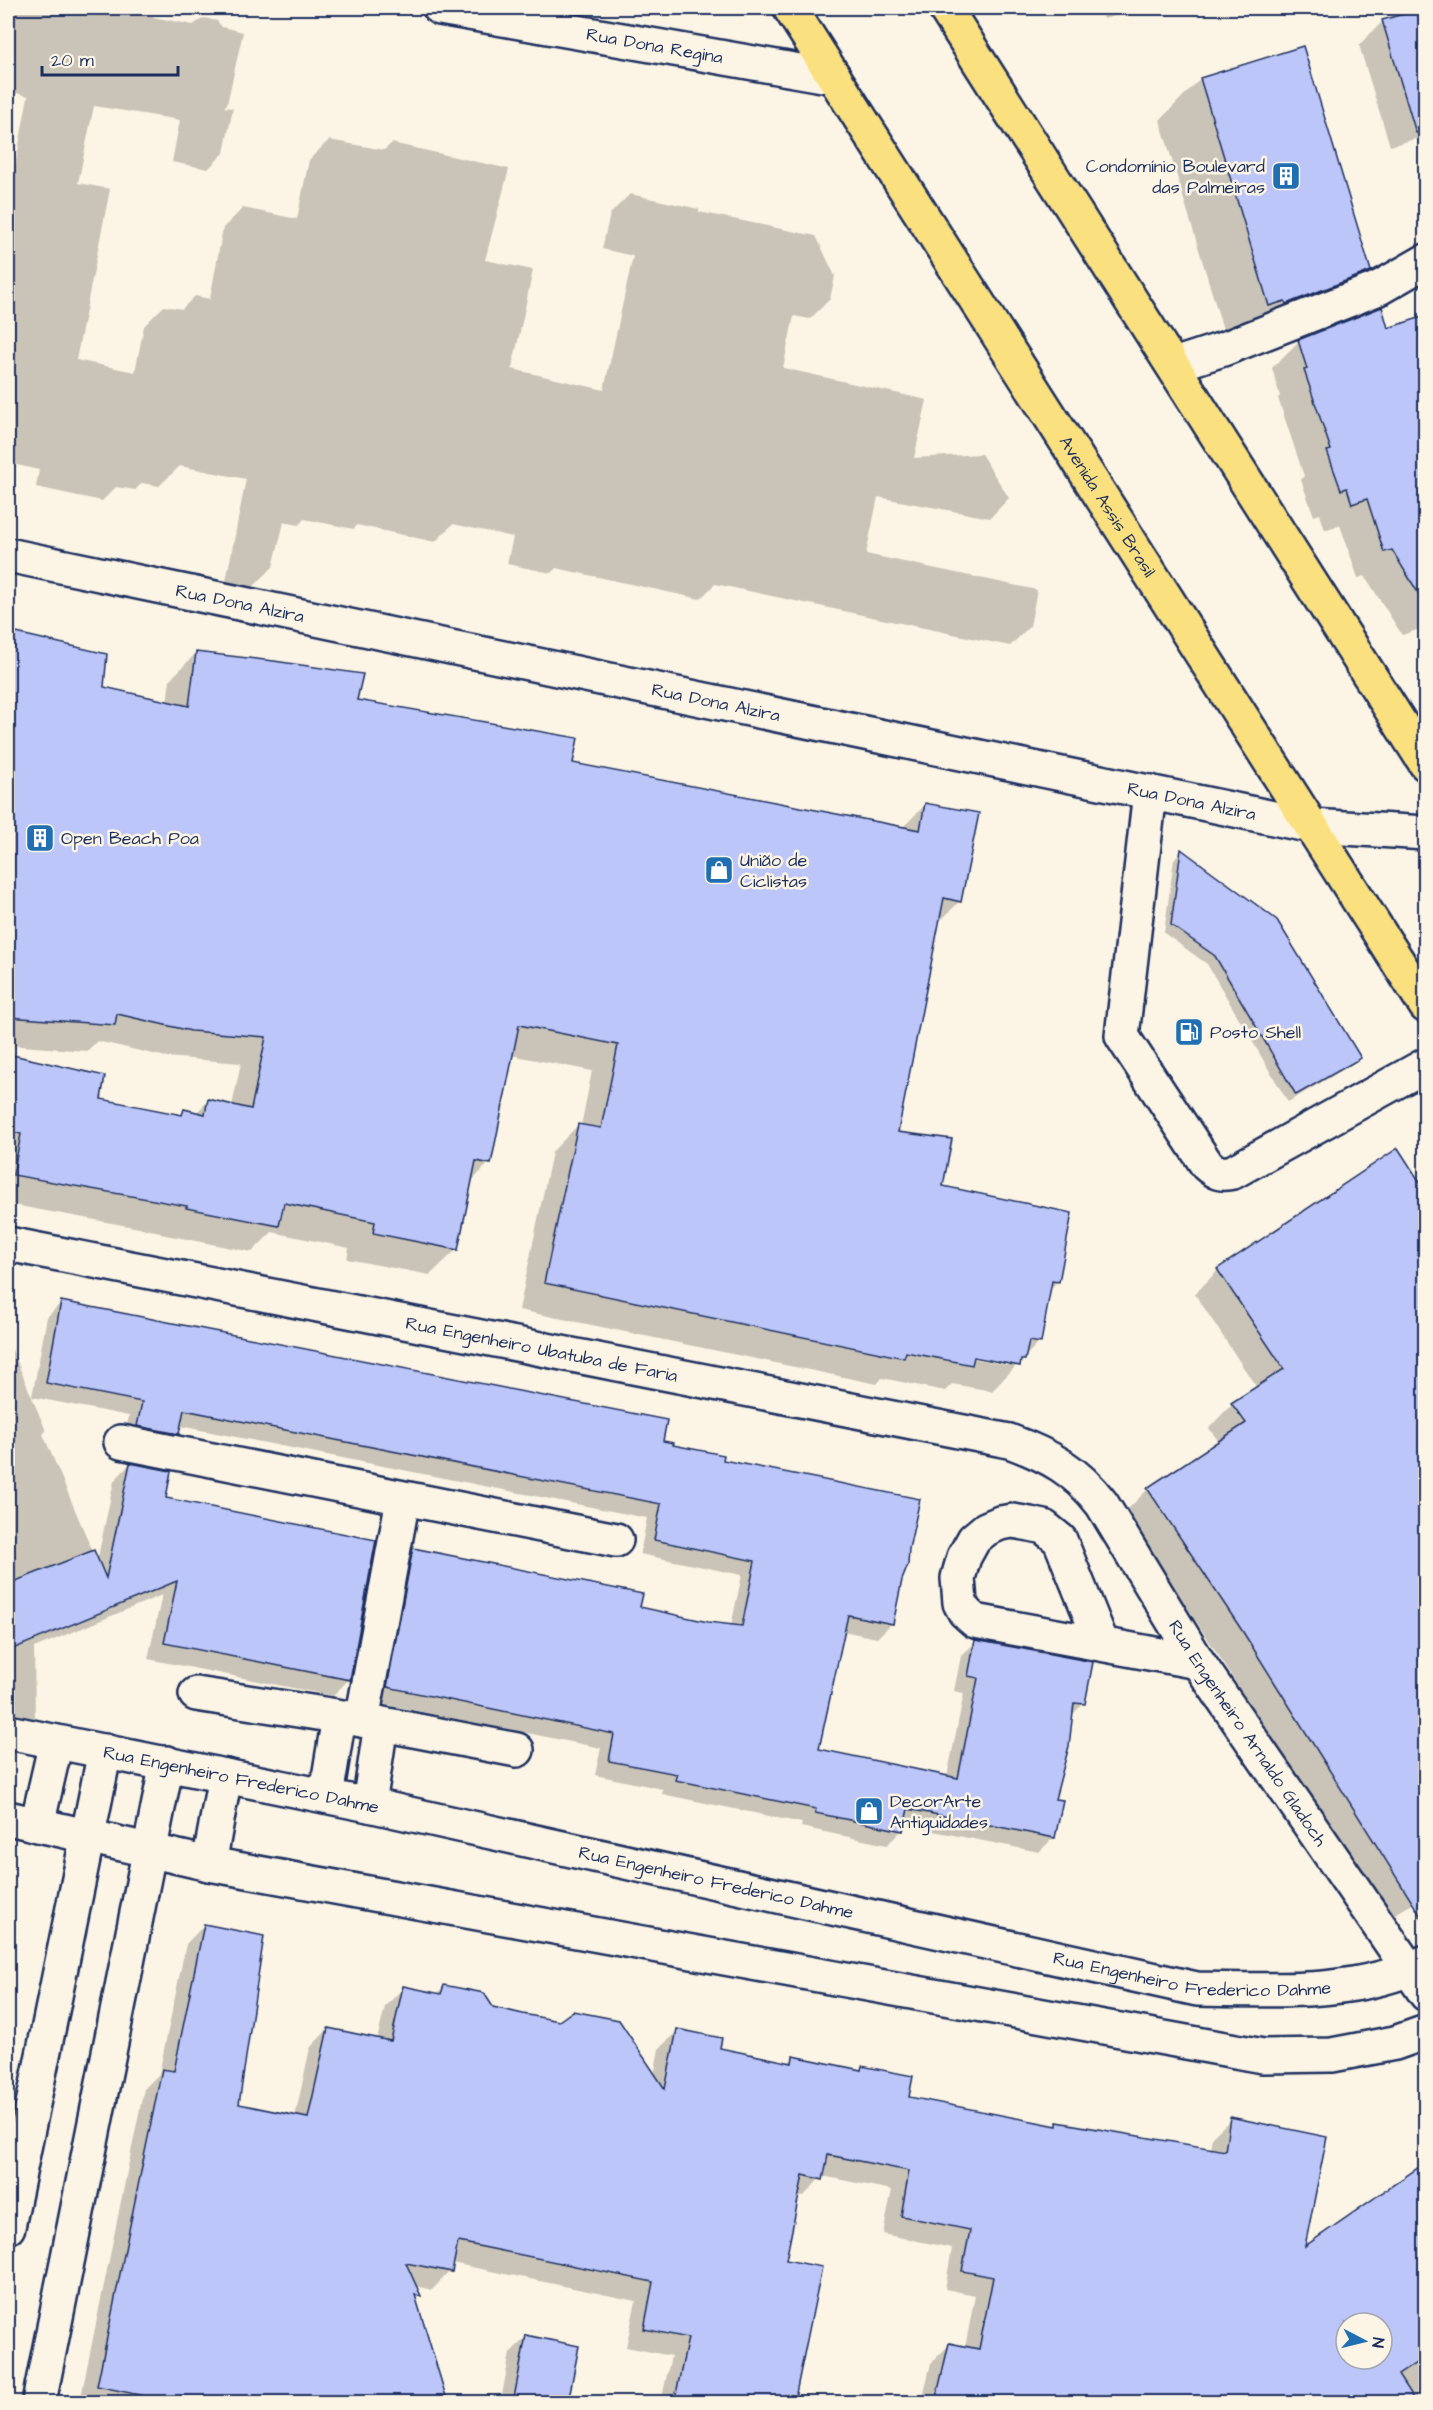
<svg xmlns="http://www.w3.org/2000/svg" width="1433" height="2410" font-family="'Architects Daughter',sans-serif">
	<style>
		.shadow { fill: #0003; fill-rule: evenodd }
		.building { fill: #bcc6f8; stroke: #1b2f5e; stroke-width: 1.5; fill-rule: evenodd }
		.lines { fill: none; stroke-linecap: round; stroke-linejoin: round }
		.minor-casing { stroke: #1b2f5e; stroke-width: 38 }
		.major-casing { stroke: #1b2f5e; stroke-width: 38 }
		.minor { stroke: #fcf5e5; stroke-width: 33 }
		.major { stroke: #fbe080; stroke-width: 33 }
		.labels { text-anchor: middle; stroke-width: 5; stroke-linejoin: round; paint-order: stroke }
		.street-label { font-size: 18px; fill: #1b2f5e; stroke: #fcf5e5 }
		.poi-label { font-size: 18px; fill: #1b2f5e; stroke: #fcf5e5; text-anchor: start }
	</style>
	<rect width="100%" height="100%" fill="#fcf5e5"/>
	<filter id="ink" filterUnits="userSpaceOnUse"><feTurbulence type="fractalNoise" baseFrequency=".0167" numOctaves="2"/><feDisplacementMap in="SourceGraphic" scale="12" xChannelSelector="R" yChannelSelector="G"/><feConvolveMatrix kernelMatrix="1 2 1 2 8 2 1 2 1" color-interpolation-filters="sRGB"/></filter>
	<g filter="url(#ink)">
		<g class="shadow">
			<path d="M8 8H144L143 15 193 25 204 18 217 21 222 27 243 32 227 104 224 107 233 108 224 153 208 169 172 162 180 120 94 106 78 183 110 189 76 360 135 372 144 326 164 306 182 309 195 296 210 299 223 228 243 208 297 219 309 160 329 140 384 150 392 143 509 169 485 260 533 270 512 369 604 390 633 256 602 249 610 214 630 194 699 209V212L816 236 835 276 830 299 810 319 794 316 783 368 927 400 914 458 981 454 1009 498 990 518 878 497 866 554 1037 590 1030 626 1010 646 715 584 700 599 556 568 551 573 507 564 513 537 453 524 435 542 357 525 354 529 304 519 299 525 284 522 273 567 253 587 226 581 246 479 180 466 159 486 142 483 135 490 116 487 102 501 36 487 39 470 8 463V206L28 96 8 91Z"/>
			<path d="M1101 8H1141L1104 19Z"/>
			<path d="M1426 8V136L1390 146 1359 45 1383 21Z"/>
			<path d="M1200 79 1369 271 1329 311 1228 346 1160 120Z"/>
			<path d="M1426 317V634L1423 628 1402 635 1365 576 1358 578 1340 525 1325 530 1320 514 1314 516 1301 480 1304 476 1278 398 1280 396 1272 368 1299 341 1387 329Z"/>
			<path d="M8 632 106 655 102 689 167 703 170 680 196 653 571 764 902 828 926 804 960 901 938 923 896 1134 941 1187 1057 1282 1049 1290 1039 1342 992 1391 952 1384 945 1391 882 1378 877 1384 519 1310 552 1152 578 1125 581 1126 592 1071 511 1055 489 1163 470 1183 457 1249 430 1275 347 1259 349 1248 272 1232 252 1252 161 1234V1232L8 1204V1056L103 1077 99 1100 179 1116 184 1111 196 1113 208 1101 232 1106 241 1063 166 1057 97 1041 87 1051 8 1045ZM967 1354 1010 1362 1007 1365 966 1357Z"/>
			<path d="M1181 851 1359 1058 1351 1065 1288 1102 1207 964 1164 933 1174 859Z"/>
			<path d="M1397 1150 1426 1192V1896L1385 1920 1219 1656 1124 1513 1148 1489 1219 1442 1209 1428 1232 1404 1257 1388 1195 1294 1218 1270Z"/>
			<path d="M62 1302 661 1442 721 1461 901 1579 891 1624 877 1638 843 1631 818 1751 947 1777 964 1693 954 1691 961 1656 976 1642 1083 1704 1071 1716 1054 1800V1837L1039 1852 903 1825 902 1830 887 1845 801 1827 802 1823 662 1794 663 1789 595 1775 601 1748 373 1702 399 1564 414 1549 638 1608 731 1626 742 1575 640 1554 647 1518 180 1426 178 1434 163 1448 124 1440 129 1416 32 1397 47 1317Z"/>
			<path d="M8 1340 46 1431 43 1434 97 1562 114 1481 130 1464 349 1679 333 1696 148 1659 162 1595 34 1648 35 1718 19 1734 8 1721Z"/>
			<path d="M204 1925 238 2105 295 2117 310 2048 328 2029 377 2040 385 2007 403 1988 436 1995 444 1986 492 2009 654 2075 659 2049 677 2031 718 2049 788 2063 793 2058 859 2072 863 2068 907 2098 1055 2127 1058 2123 1210 2150 1212 2137 1231 2119 1303 2249 1426 2165V2402H922L931 2363 949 2345 965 2348 975 2295 945 2289 952 2248 883 2234 892 2190 822 2176 803 2197 797 2196 785 2261 792 2402H661L671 2356 626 2347 636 2301 452 2263 450 2271 432 2290 415 2286 419 2296 415 2300 446 2402H80L144 2089 159 2074 186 1944ZM1346 2323H1382V2359H1346Z"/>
			<path d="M527 2336 567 2402H494L502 2395 510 2353Z"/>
		</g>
		<g class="building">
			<path d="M1425 8V132L1416 133 1382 20Z"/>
			<path d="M1303 46 1371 271 1286 304 1285 301 1269 306 1200 78Z"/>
			<path d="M1382 307 1388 328 1425 316V604L1392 550 1384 552 1367 499 1352 504 1347 488 1341 490 1327 451 1331 450 1304 370 1307 369 1298 340Z"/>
			<path d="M8 631 107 654 104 687 189 706 196 652 274 661 363 674 357 700 578 738 573 763 920 830 925 803 979 813 961 902 944 898 898 1132 952 1139 943 1186 1072 1213 1059 1282 1052 1281 1041 1343 1029 1341 1025 1360H1021L1020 1366 974 1357 972 1365 906 1352 904 1358 544 1283 578 1124 601 1128 618 1045 519 1025 491 1164 476 1161 458 1250 373 1233 375 1222 284 1203 279 1226 186 1208 187 1206 13 1175 21 1134 8 1131V1054L105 1076 101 1099 182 1115 184 1109 205 1114 208 1099 251 1109 266 1037 191 1031 117 1014 115 1025 8 1017Z"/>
			<path d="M1181 849 1277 920 1361 1058 1296 1095 1215 956 1171 925Z"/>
			<path d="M1398 1148 1425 1190V1923L1243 1632 1147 1488 1246 1423 1231 1403 1284 1369 1217 1269Z"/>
			<path d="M61 1301 667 1420 663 1441 674 1443 673 1445 724 1455 723 1460 920 1499 909 1549 908 1565 902 1580 893 1624 848 1615 819 1749 958 1778 978 1678 968 1676 975 1640 1093 1662 1085 1704 1074 1703 1069 1746 1055 1799 1063 1800 1055 1838 908 1809 903 1831 815 1813 816 1809 675 1780 677 1774 609 1761 614 1734 387 1687 413 1548 643 1594 640 1607 708 1622 742 1626 755 1561 654 1540 661 1504 184 1410 179 1434 137 1426 142 1402 46 1383Z"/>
			<path d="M130 1463 171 1471 166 1498 376 1540 350 1680 164 1643 177 1581 8 1651V1584L94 1550 106 1578Z"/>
			<path d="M204 1924 264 1936 239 2104 308 2118 328 2028 391 2041 403 1986 441 1994 444 1985 484 1993 493 2007 523 2014 559 2021 573 2011 619 2020 665 2089 677 2029 722 2038 720 2048 792 2063 793 2056 861 2070 862 2066 913 2076 909 2097 1057 2126V2122L1225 2151 1230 2117 1327 2137 1305 2246 1425 2163V2357L1398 2375 1416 2403H935L949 2343 979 2349 993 2277 962 2271 970 2230 901 2216 909 2171 828 2155 823 2180 803 2175 786 2260 822 2267 794 2403H674L688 2338 644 2329 653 2282 458 2242 452 2272 406 2263 421 2296 415 2295 448 2403H177L97 2386 162 2069 174 2071ZM1346 2323H1382V2359H1346Z"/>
			<path d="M526 2335 579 2346 568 2403H513Z"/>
		</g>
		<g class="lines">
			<g class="minor-casing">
				<g id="minor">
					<path id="s1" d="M440 8 834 77"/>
					<path d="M1174 365 1226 348 1379 288 1426 261"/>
					<path id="s2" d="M8 555 1312 826 1426 833"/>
					<path d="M1150 792 1122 1036 1207 1165C1216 1173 1221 1175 1233 1172L1426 1065"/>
					<path id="s3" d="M8 1244 1009 1441C1050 1456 1076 1470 1102 1504L1198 1662 1426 1994"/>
					<path d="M121 1442 616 1540"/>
					<path d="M1102 1644 1060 1540 1044 1527 1030 1524 1013 1521 1000 1523 986 1529 974 1539 964 1557 958 1578 960 1603 965 1612 975 1621 1198 1662"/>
					<path d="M196 1694 362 1720 517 1750"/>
					<path d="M362 1720 403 1499"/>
					<path id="s4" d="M8 1732 369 1805 1197 1989C1275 1990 1354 1996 1426 1962"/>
					<path d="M326 1796 339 1717"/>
					<path d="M369 1805 381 1724"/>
					<path d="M8 1818 209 1864 1263 2056 1332 2055 1395 2043 1426 2032"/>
					<path d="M37 1825 56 1742"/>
					<path d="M209 1864 225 1776"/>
					<path d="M8 2227 105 1751"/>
					<path d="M39 2402 167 1763"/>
				</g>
			</g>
			<g class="major-casing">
				<g id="major">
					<path id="s5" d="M790 8 1426 1006"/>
					<path d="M945 8 1426 764"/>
				</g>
			</g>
			<use href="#minor" class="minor"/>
			<use href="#major" class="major"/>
		</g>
	</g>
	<defs>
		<g id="building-square" transform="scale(1.5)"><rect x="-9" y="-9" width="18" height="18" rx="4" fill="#1f6fb2" stroke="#fcf5e5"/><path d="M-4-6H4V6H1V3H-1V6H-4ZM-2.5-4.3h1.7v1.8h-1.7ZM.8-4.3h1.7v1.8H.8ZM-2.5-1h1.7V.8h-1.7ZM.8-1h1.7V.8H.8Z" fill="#fff"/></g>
		<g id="shop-square" transform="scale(1.5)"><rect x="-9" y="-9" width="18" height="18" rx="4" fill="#1f6fb2" stroke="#fcf5e5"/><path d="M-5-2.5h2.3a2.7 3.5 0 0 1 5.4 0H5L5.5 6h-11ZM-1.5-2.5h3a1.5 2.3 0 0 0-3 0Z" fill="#fff"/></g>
		<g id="fuel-square" transform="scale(1.5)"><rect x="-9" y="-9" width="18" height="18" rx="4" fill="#1f6fb2" stroke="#fcf5e5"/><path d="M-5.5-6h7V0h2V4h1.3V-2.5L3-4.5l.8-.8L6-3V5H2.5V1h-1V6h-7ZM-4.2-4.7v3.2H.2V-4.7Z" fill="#fff"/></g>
	</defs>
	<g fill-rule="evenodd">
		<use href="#building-square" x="1286" y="176"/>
		<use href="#building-square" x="40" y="838"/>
		<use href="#shop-square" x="719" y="870"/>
		<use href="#fuel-square" x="1189" y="1032"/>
		<use href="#shop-square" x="869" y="1811"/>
	</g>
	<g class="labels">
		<g class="street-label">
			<text dy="6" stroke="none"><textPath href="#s1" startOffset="218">Rua Dona Regina</textPath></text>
			<text dy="6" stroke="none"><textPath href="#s5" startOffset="591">Avenida Assis Brasil</textPath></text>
			<text dy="6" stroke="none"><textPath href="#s2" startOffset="237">Rua Dona Alzira</textPath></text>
			<text dy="6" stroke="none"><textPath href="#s2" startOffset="723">Rua Dona Alzira</textPath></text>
			<text dy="6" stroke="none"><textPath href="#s2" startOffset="1209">Rua Dona Alzira</textPath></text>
			<text dy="6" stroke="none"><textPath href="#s3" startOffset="544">Rua Engenheiro Ubatuba de Faria</textPath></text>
			<text dy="6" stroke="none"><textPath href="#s3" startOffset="1406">Rua Engenheiro Arnaldo Gladoch</textPath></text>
			<text dy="6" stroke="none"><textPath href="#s4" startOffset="238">Rua Engenheiro Frederico Dahme</textPath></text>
			<text dy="6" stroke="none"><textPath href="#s4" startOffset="724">Rua Engenheiro Frederico Dahme</textPath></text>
			<text dy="6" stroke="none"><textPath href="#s4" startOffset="1210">Rua Engenheiro Frederico Dahme</textPath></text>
		</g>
		<g class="poi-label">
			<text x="1265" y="172" text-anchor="end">Condomínio Boulevard<tspan x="1265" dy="21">das Palmeiras</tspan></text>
			<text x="61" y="844">Open Beach Poa</text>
			<text x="740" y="866">União de<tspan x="740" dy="21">Ciclistas</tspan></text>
			<text x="1210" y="1038">Posto Shell</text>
			<text x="890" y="1807">DecorArte<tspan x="890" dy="21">Antiguidades</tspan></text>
		</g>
	</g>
	<rect width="1433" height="2410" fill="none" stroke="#fcf5e5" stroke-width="30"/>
	<rect x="15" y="15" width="1403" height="2380" fill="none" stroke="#1b2f5e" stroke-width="2" filter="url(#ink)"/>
	<g transform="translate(1364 2341) rotate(97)"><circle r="28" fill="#fcf5e5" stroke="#a2a6af" stroke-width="1.5"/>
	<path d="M0-4.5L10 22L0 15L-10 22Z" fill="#1f6fb2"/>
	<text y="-9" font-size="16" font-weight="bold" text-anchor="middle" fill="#1b2f5e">N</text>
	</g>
	<path d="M42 66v9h136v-9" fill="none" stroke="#1b2f5e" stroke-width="3"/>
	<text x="51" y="66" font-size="18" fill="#1b2f5e" stroke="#fcf5e5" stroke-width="4.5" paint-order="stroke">20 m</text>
</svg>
